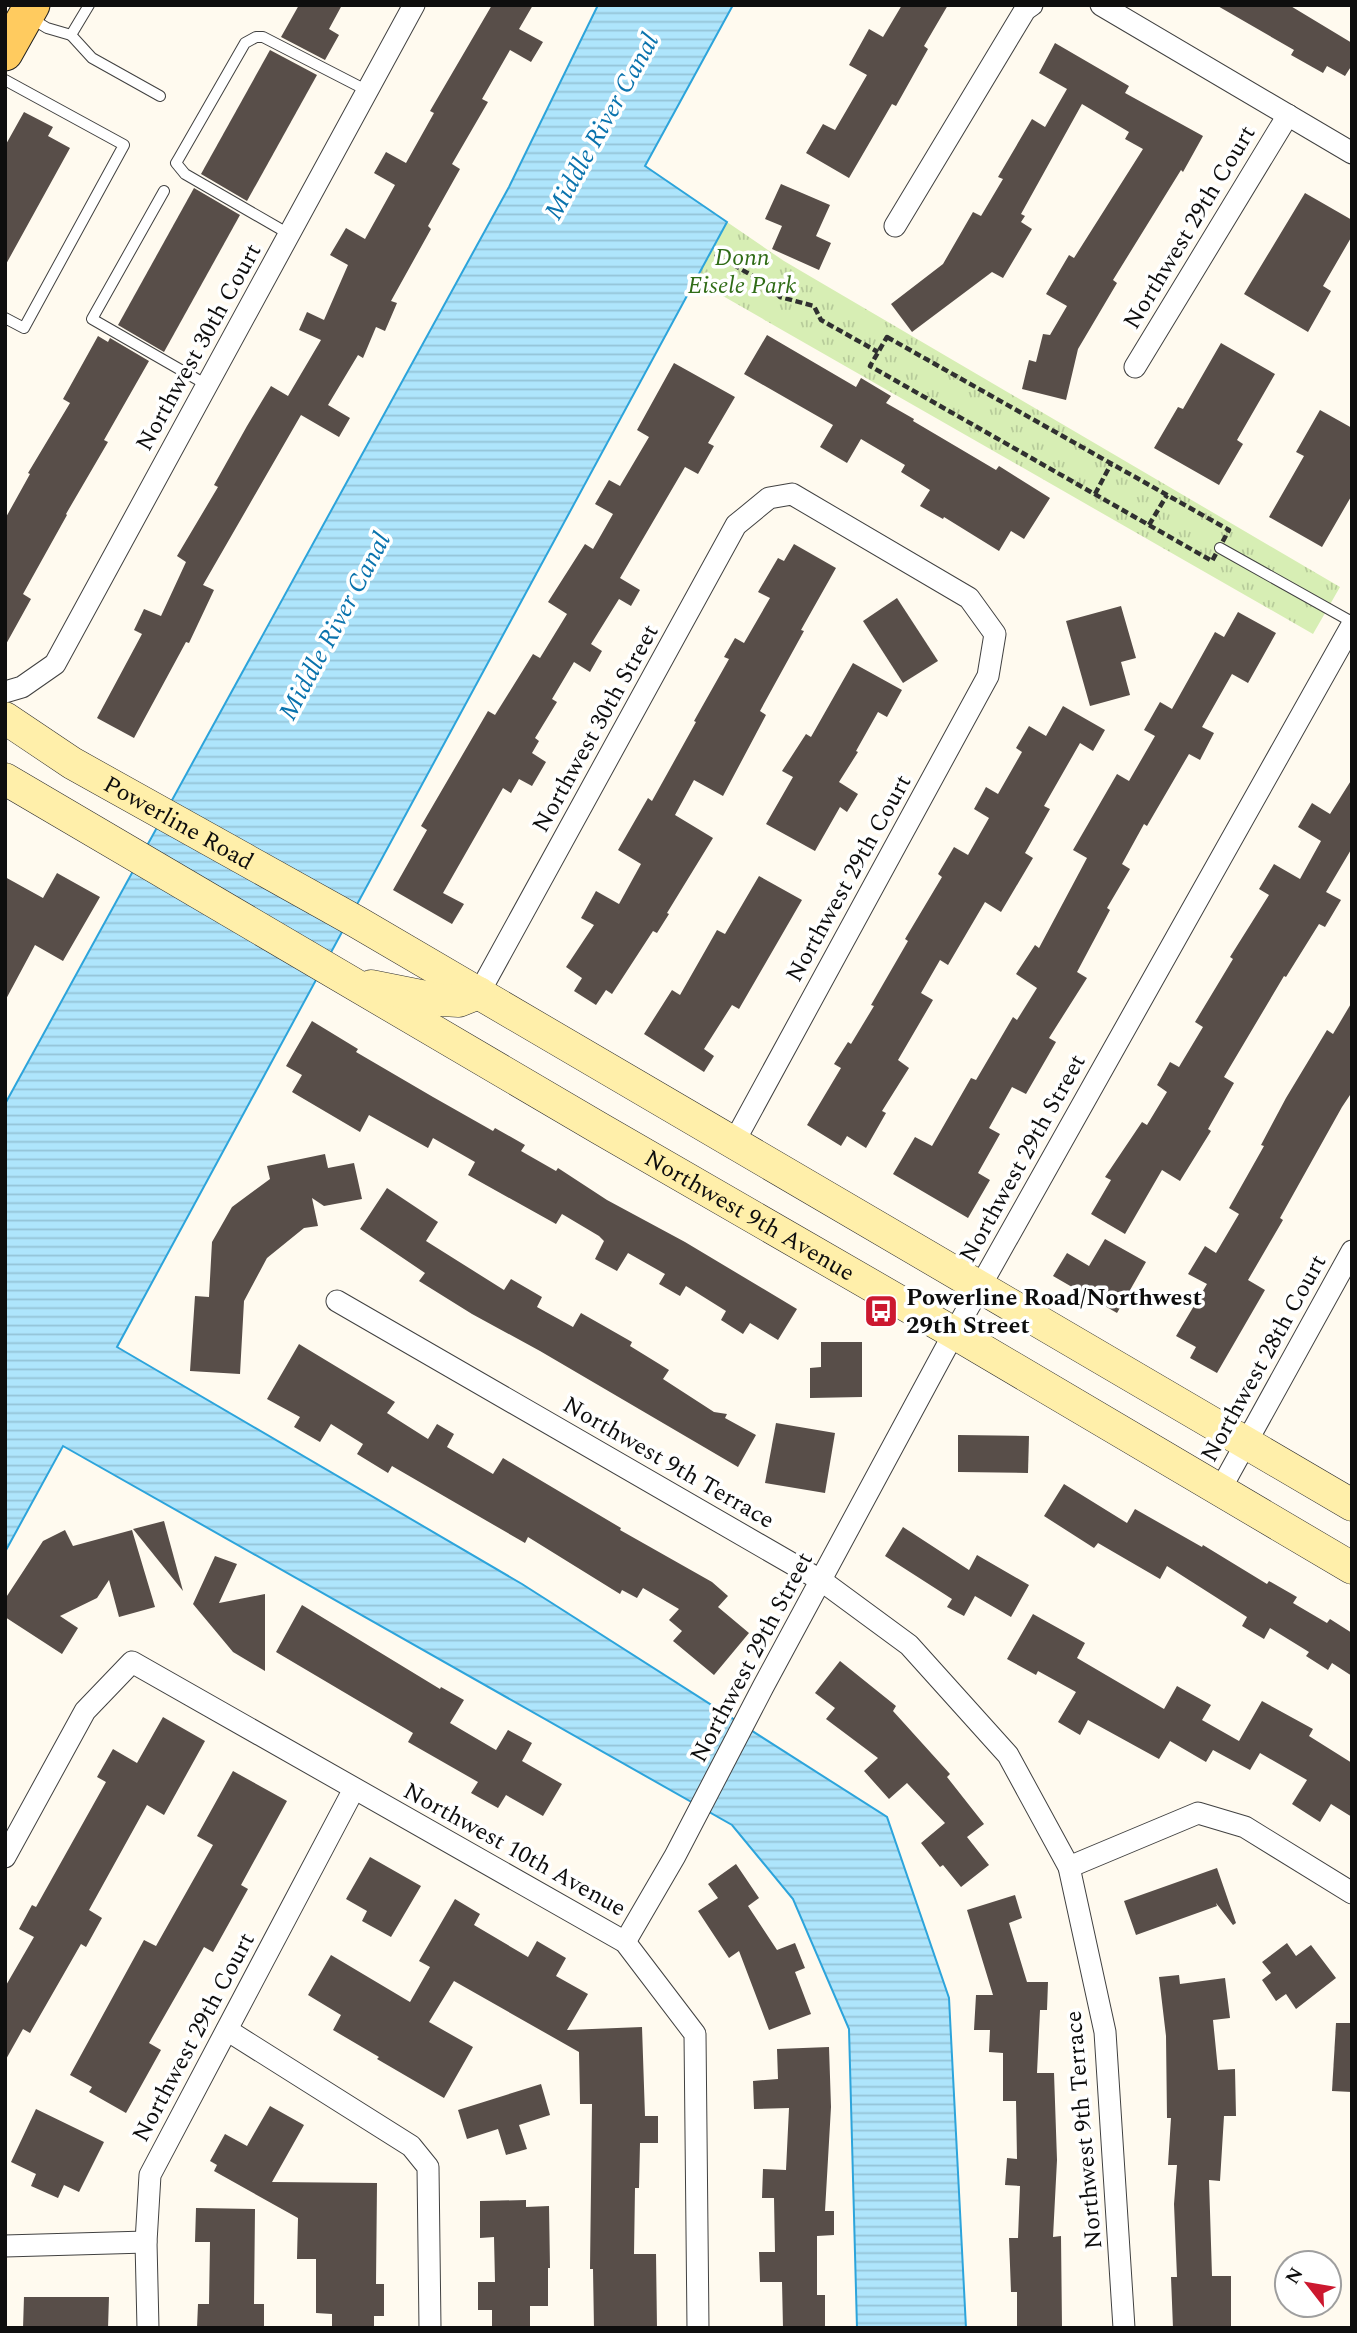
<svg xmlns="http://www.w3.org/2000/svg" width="1357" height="2333" font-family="Spectral,serif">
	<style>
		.park { fill: url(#park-tufts) }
		.water { fill: url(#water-rules); stroke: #2da4db; stroke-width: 2 }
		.building { fill: #584e49 }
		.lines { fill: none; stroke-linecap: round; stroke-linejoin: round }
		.lane-casing { stroke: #414141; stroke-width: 12 }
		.street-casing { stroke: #414141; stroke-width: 23 }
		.secondary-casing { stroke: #303030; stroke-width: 33 }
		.primary-casing { stroke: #1f1f1f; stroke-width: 37 }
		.path { stroke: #303030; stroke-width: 4.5; stroke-dasharray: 7 3.5; stroke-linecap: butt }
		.lane { stroke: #fff; stroke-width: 10 }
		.street { stroke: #fff; stroke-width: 21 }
		.secondary { stroke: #ffefaa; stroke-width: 32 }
		.primary { stroke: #ffcb5f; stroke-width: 35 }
		.labels { text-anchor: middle; stroke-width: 7; stroke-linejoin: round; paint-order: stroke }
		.street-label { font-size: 24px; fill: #0e0e0e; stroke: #fff }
		.park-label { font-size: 24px; font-style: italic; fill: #306c17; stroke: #fff }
		.poi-label { font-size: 24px; font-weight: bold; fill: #0e0e0e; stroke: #fff; text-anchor: start }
		.water-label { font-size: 26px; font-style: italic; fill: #0a73ad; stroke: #fff }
	</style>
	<defs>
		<pattern id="park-tufts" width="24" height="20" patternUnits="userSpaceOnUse" patternTransform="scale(1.75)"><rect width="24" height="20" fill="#d7eeb4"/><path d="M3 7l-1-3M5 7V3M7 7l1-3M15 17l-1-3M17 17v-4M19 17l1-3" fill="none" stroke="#b7cb9a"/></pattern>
		<pattern id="water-rules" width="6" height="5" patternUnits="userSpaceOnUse" patternTransform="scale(1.75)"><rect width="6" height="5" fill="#aee5fc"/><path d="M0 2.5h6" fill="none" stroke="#94c3d7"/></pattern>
	</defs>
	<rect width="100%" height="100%" fill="#fffaef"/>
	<path class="park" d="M727 222 784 261 1340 587 1313 634 695 280Z"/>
	<path class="water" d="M598 5H733L645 166 727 222 117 1347 522 1584 887 1817 949 1998 966 2328H857L849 2029 793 1899 732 1825 63 1446 5 1552V1104L509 187Z"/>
	<g class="building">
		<path d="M299 5H342L329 29 339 35 325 60 281 37Z"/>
		<path d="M492 5H533L519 29 543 42 531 62 510 50 482 99 488 102 452 164 460 169 428 226 431 229 391 301 397 303 385 331 376 327 363 358 358 355 328 405 350 418 339 437 301 415 203 585 214 590 189 643 186 642 134 738 97 718 142 634 134 630 144 609 161 616 186 562 177 556 218 487 214 485 247 426 271 386 288 396 321 340 299 330 307 312 324 320 348 265 330 255 346 228 365 239 395 185 374 173 386 152 406 163 434 113 430 111Z"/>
		<path d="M902 5H948L924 46 928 49 896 106 892 104 849 178 806 153 823 124 835 130 867 75 849 65 869 29 883 37Z"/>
		<path d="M1216 5H1289L1352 43V65L1345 76 1327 66 1323 73 1291 55 1294 50Z"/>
		<path d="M1055 43 1129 86 1125 93 1203 136 1183 172 1181 170 1113 280 1117 283 1078 349 1066 400 1022 389 1029 360 1036 362 1043 334 1050 335 1067 306 1046 294 1069 255 1074 258 1143 149 1125 139 1129 132 1082 104 1021 214 1025 216 1021 222 1032 229 1003 278 992 272 912 332 891 304 943 264 973 212 981 216 1003 179 998 177 1032 119 1045 127 1067 89 1039 73Z"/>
		<path d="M270 50 317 75 247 201 201 174Z"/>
		<path d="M24 112 53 127 48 136 70 148 5 266V146Z"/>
		<path d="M781 184 830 205 816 236 831 243 819 270 772 249 782 226 765 219Z"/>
		<path d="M194 188 240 215 164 352 118 325Z"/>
		<path d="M1305 193 1352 220V236L1323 286 1331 291 1308 332 1244 294Z"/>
		<path d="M767 335 856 387 861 378 891 396 886 403 914 419 913 421 996 470 999 466 1050 498 1024 539 1011 531 999 551 944 517 943 519 920 506 930 490 901 472 905 465 861 439 847 463 820 447 833 425 744 374Z"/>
		<path d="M98 336 108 342 110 338 149 361 104 440 108 442 66 514 67 515 23 594 31 599 5 646V519L30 474 28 473 70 403 63 399Z"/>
		<path d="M1221 343 1275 374 1237 440 1243 444 1219 485 1154 448 1178 407 1183 409Z"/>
		<path d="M674 363 735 397 708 443 714 446 698 474 685 467 620 578 640 590 631 606 619 599 591 644 602 651 590 672 574 662 552 699 557 702 535 738 539 741 532 753 546 762 532 786 519 779 511 793 503 788 443 893 464 904 452 924 393 890 427 830 421 826 488 711 495 715 533 654 540 658 567 614 548 602 585 544 593 549 613 514 595 504 609 480 620 486 649 437 637 430Z"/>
		<path d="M1320 410 1352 428V495L1322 547 1269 517 1304 456 1296 452Z"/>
		<path d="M794 544 836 568 801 630 804 631 760 711 766 715 723 796 694 780 675 815 713 838 667 913 669 914 657 933 653 931 612 994 606 990 596 1005 574 991 582 978 566 967 594 925 581 918 596 891 619 904 641 864 618 850 648 798 652 801 696 722 694 721 729 659 724 657 735 638 744 643 770 598 758 592 778 558 784 561Z"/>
		<path d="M897 598 938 661 903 683 863 621Z"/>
		<path d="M1121 606 1136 658 1121 662 1130 695 1090 706 1066 621Z"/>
		<path d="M1238 612 1276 633 1248 683 1232 674 1202 727 1214 733 1200 760 1189 754 1147 826 1144 824 1122 864 1130 869 1107 908 1110 910 1077 972 1087 978 1049 1038 1056 1042 1026 1094 1012 1087 989 1128 1000 1134 978 1173 990 1180 968 1218 893 1174 915 1137 932 1146 971 1078 976 1080 1013 1017 1017 1020 1037 988 1016 974 1035 945 1039 948 1087 858 1073 850 1117 774 1129 781 1155 736 1144 730 1160 702 1172 709 1215 632 1224 637Z"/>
		<path d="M853 663 902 690 887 717 878 712 856 751 858 752 839 782 858 794 847 812 840 807 815 851 766 824 793 777 782 771 806 734 811 737Z"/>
		<path d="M1063 706 1105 730 1093 751 1080 743 1044 806 1050 809 1025 853 1033 858 1001 912 985 902 948 965 940 960 921 993 933 1000 898 1060 909 1068 882 1111 886 1113 866 1148 847 1136 841 1146 807 1125 841 1068 834 1064 848 1042 851 1044 874 1006 871 1005 908 941 905 939 942 877 938 874 954 847 968 855 989 818 974 809 986 787 998 794 1022 752 1016 748 1029 726 1046 736Z"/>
		<path d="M1352 779V848L1326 892 1341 900 1325 927 1319 924 1286 977 1284 976 1224 1077 1234 1083 1208 1129 1211 1131 1180 1181 1162 1170 1125 1234 1091 1214 1111 1180 1105 1177 1142 1122 1147 1125 1167 1092 1157 1085 1170 1062 1179 1067 1203 1027 1195 1022 1233 959 1230 957 1269 895 1259 889 1274 864 1300 879 1321 841 1298 827 1312 803 1330 814Z"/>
		<path d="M57 873 100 897 63 961 35 945 5 1001V877L43 898Z"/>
		<path d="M759 876 802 900 739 1009 732 1005 704 1049 714 1056 704 1072 644 1034 672 990 680 995 717 930 725 934Z"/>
		<path d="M1352 1002V1092L1342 1107 1280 1218 1283 1220 1248 1280 1265 1290 1217 1373 1190 1358 1196 1347 1176 1336 1207 1284 1188 1274 1205 1246 1216 1253 1239 1214 1229 1208 1264 1146 1261 1145 1286 1098 1327 1030 1333 1034Z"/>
		<path d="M312 1021 358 1049 356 1052 433 1097 493 1131 495 1128 525 1145 521 1151 556 1171 558 1168 607 1200 685 1242 797 1309 778 1340 750 1323 743 1334 721 1320 726 1311 686 1286 680 1296 659 1284 665 1274 628 1253 617 1271 595 1259 604 1241 599 1236 562 1214 556 1224 468 1175 475 1162 433 1138 428 1148 369 1115 360 1132 292 1092 302 1075 286 1066Z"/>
		<path d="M325 1154 328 1168 354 1163 362 1199 324 1206 312 1198 318 1226 304 1228 267 1258 244 1301 240 1374 190 1371 195 1296 209 1297 212 1242 232 1207 270 1179 267 1166Z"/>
		<path d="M387 1188 438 1222 426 1241 504 1290 511 1279 542 1297 537 1307 573 1327 581 1313 632 1342 630 1346 669 1370 663 1379 714 1412 727 1414 725 1418 756 1435 738 1467 540 1351 472 1314 419 1281 425 1273 360 1229Z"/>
		<path d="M1105 1239 1146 1262 1117 1313 1053 1276 1067 1253 1089 1266Z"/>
		<path d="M821 1342H862V1397L810 1398V1368L821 1367Z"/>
		<path d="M299 1344 395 1402 387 1413 428 1439 437 1424 454 1434 447 1447 493 1474 503 1458 621 1528 620 1530 712 1582 728 1596 718 1607 749 1633 714 1675 673 1641 682 1631 669 1620 679 1609 643 1588 637 1598 622 1590 620 1594 528 1537 525 1543 392 1466 388 1473 357 1454 363 1444 331 1424 320 1442 294 1427 300 1417 267 1399Z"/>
		<path d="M776 1423 835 1433 825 1493 765 1483Z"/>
		<path d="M958 1435 1029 1436 1028 1473 958 1472Z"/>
		<path d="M1064 1484 1127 1523 1135 1509 1202 1547 1203 1545 1267 1584 1269 1581 1297 1597 1293 1603 1327 1623 1330 1619 1352 1633V1676L1332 1663 1328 1670 1306 1656 1309 1652 1270 1628 1264 1639 1242 1626 1247 1617 1167 1566 1160 1579 1098 1543 1094 1548 1044 1516Z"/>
		<path d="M164 1521 183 1591 133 1529Z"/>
		<path d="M903 1527 969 1570 977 1555 1029 1585 1011 1617 975 1596 964 1616 947 1607 952 1599 885 1556Z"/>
		<path d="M65 1530 73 1546 132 1530 155 1607 119 1617 109 1580 97 1598 60 1616 78 1628 62 1654 5 1617V1599L43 1541Z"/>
		<path d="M215 1556 237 1564 219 1603 265 1594V1671L233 1652 193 1604Z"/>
		<path d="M302 1605 440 1689 441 1687 464 1700 450 1723 496 1750 508 1730 532 1743 522 1761 562 1784 543 1816 506 1795 498 1808 471 1793 478 1782 408 1742 413 1733 276 1652Z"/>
		<path d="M1033 1614 1085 1643 1077 1658 1164 1709 1177 1686 1211 1705 1202 1720 1239 1741 1262 1701 1313 1729 1309 1736 1352 1763V1817L1331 1804 1320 1822 1292 1804 1307 1780 1260 1753 1250 1770 1213 1750 1206 1762 1170 1741 1159 1759 1088 1720 1080 1735 1058 1722 1076 1692 1038 1671 1036 1675 1007 1659Z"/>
		<path d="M840 1661 896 1706 893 1711 950 1774 947 1777 984 1824 967 1837 989 1865 961 1887 943 1865 940 1867 921 1843 945 1823 907 1783 889 1799 864 1771 878 1758 826 1719 835 1708 815 1693Z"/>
		<path d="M163 1717 205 1741 164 1815 147 1805 89 1910 102 1918 86 1947 81 1944 30 2033 23 2029 5 2061V1987L34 1937 19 1929 32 1905 36 1907 106 1782 97 1777 113 1749 137 1763Z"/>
		<path d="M233 1771 287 1801 241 1885 248 1889 213 1952 204 1947 149 2043 161 2050 126 2113 89 2092 92 2087 70 2075 144 1940 156 1946 213 1845 197 1836Z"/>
		<path d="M370 1857 421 1886 391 1937 362 1921 367 1911 346 1899Z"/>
		<path d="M736 1864 759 1898 748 1906 777 1950 795 1943 805 1968 795 1972 811 2014 769 2030 739 1951 729 1958 698 1911 718 1898 708 1884Z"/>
		<path d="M1217 1868 1236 1923 1233 1925 1216 1903 1217 1906 1136 1935 1124 1901Z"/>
		<path d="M1015 1895 1022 1918 1009 1923 1027 1982H1048L1047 2010H1040L1037 2073H1054L1057 2160 1053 2237 1061 2236 1062 2328H1017V2292H1011L1009 2238H1018L1020 2186 1005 2185 1007 2158 1017 2159 1016 2101H1003V2053L989 2052 990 2030H974L976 1995H993L967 1910Z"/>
		<path d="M455 1899 480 1914 474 1925 528 1957 537 1941 566 1958 556 1976 588 1994 567 2030 642 2027 645 2116H658V2143H640L639 2188H635L634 2254H656L657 2328H594L593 2269H590L592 2104H580L579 2052 454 1981 429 2022 473 2047 444 2098 377 2059 379 2057 333 2030 341 2015 308 1995 331 1955 410 2002 430 1967 419 1961Z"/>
		<path d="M1287 1943 1296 1956 1311 1945 1336 1978 1296 2009 1286 1994 1276 2001 1262 1980 1271 1973 1262 1962Z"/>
		<path d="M1179 1975 1180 1984 1225 1978 1230 2018 1213 2020 1218 2070 1235 2069 1236 2116H1224L1220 2181 1209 2180 1212 2276H1231V2328H1173L1171 2277H1177L1174 2204 1177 2165H1168L1171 2118H1167L1166 2036 1159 1977Z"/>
		<path d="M1336 2023H1352V2092L1332 2091Z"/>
		<path d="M829 2047 831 2107 825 2211H834V2235L817 2236V2295H825V2328H783L782 2282H760L759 2252H775L774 2198H762L763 2169 786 2170 789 2108 754 2109 753 2081 778 2079 777 2049Z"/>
		<path d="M541 2084 550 2115 519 2125 527 2149 506 2155 498 2129 467 2139 458 2110Z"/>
		<path d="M270 2106 304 2125 272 2182 377 2183 376 2284H384V2316H374V2328H332V2314L316 2313V2259H297L298 2218 214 2171 217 2165 210 2161 225 2134 247 2146Z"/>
		<path d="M36 2109 104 2142 79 2192 64 2185 58 2198 31 2186 36 2174 11 2162Z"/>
		<path d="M526 2200V2207L549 2206 550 2268H548V2306H530V2328H492V2310H478V2282H495L494 2237 480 2238V2201Z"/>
		<path d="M196 2208 255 2209 254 2304H264V2328H197L198 2304H209L210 2242H195Z"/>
		<path d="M24 2297H109L108 2328H23Z"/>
	</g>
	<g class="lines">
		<g class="lane-casing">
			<g id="lane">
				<path d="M29 17 47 28 71 35 89 5"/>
				<path d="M71 35 92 58 160 96"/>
				<path d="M5 80 124 145 24 328 5 318"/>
				<path d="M164 191 92 319 207 385"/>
				<path d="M289 234 185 174 176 163 179 158 245 43 256 37H263L368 91"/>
				<path d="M1220 548 1352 622"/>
			</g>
		</g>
		<g class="street-casing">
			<g id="street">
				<path d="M1101 5 1352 153"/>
				<path d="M895 226 1025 10 1032 5"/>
				<path d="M1135 367 1288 115"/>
				<path d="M5 692 22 687 55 664 414 5"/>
				<path d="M479 993 736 525 769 498 792 494 969 598 995 634 988 676 734 1142"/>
				<path d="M337 1301 822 1581 909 1645 1008 1755 1069 1867 1105 2032 1124 2328"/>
				<path d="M1220 1490 1352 1251"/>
				<path d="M5 1857 85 1711 132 1662 625 1942 695 2034 698 2328"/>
				<path d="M1069 1867 1198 1813 1245 1827 1352 1893"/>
				<path d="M625 1942 675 1856 763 1687 954 1333 1352 625"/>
				<path d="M227 2030 411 2146 428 2167 430 2328"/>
				<path d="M5 2246 146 2242"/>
				<path d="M148 2328 146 2242 150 2175 354 1789"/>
			</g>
		</g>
		<g class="secondary-casing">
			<g id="secondary">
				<path id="s1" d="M5 718 72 763 357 922 1352 1505"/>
				<path id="s2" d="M5 779 599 1128 954 1333 1352 1568"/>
				<path d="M371 986 441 1000 459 1001 479 993"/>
			</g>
		</g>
		<g class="primary-casing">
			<path id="primary" d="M5 53 32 5"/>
		</g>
		<g class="path">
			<path d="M715 254 770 286 780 297 814 306 821 320 878 352"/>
			<path d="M887 337 1229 530 1212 561 870 366Z"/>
			<path d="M1095 494 1111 464"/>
			<path d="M1149 525 1167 495"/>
		</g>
		<use href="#lane" class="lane"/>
		<use href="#street" class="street"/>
		<use href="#secondary" class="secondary"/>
		<use href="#primary" class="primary"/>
	</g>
	<defs>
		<g id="bus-square" transform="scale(1.75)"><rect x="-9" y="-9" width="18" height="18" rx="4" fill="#cc182f" stroke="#fff"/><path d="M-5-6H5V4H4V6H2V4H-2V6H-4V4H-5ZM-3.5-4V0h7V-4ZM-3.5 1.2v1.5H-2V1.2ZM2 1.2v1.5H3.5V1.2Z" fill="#fff"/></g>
	</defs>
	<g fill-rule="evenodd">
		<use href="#bus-square" x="881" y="1311"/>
	</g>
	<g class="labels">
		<g class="street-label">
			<text transform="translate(1189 227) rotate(-59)" y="8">Northwest 29th Court</text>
			<text transform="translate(198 347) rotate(-61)" y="8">Northwest 30th Court</text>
			<text transform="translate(595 728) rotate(-61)" y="8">Northwest 30th Street</text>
			<text dy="8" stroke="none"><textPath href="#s1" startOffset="203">Powerline Road</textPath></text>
			<text transform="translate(848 878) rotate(-61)" y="8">Northwest 29th Court</text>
			<text transform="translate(1022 1158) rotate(-61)" y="8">Northwest 29th Street</text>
			<text dy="8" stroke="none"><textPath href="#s2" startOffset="863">Northwest 9th Avenue</textPath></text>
			<text transform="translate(1263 1358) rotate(-61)" y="8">Northwest 28th Court</text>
			<text transform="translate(669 1462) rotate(30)" y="8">Northwest 9th Terrace</text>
			<text transform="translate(751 1657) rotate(-62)" y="8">Northwest 29th Street</text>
			<text transform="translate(515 1849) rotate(29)" y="8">Northwest 10th Avenue</text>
			<text transform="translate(193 2037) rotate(-62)" y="8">Northwest 29th Court</text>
			<text transform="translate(1083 2130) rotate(-95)" y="8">Northwest 9th Terrace</text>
		</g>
		<g class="park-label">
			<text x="742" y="265">Donn<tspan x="742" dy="28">Eisele Park</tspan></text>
		</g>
		<g class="poi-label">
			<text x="906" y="1305">Powerline Road/Northwest<tspan x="906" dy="28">29th Street</tspan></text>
		</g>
		<g class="water-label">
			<text transform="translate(601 126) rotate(-61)" y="9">Middle River Canal</text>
			<text transform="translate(334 626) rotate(-62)" y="9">Middle River Canal</text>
		</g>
	</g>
	<rect width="1357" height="2333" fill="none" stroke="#0e0e0e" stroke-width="14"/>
	<g transform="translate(1308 2284) rotate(301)"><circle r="33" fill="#ffffff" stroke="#9f9f9f" stroke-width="2"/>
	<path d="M0-5L12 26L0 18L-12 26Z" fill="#cc182f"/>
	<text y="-10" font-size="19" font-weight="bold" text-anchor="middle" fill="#0e0e0e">N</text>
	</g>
</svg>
